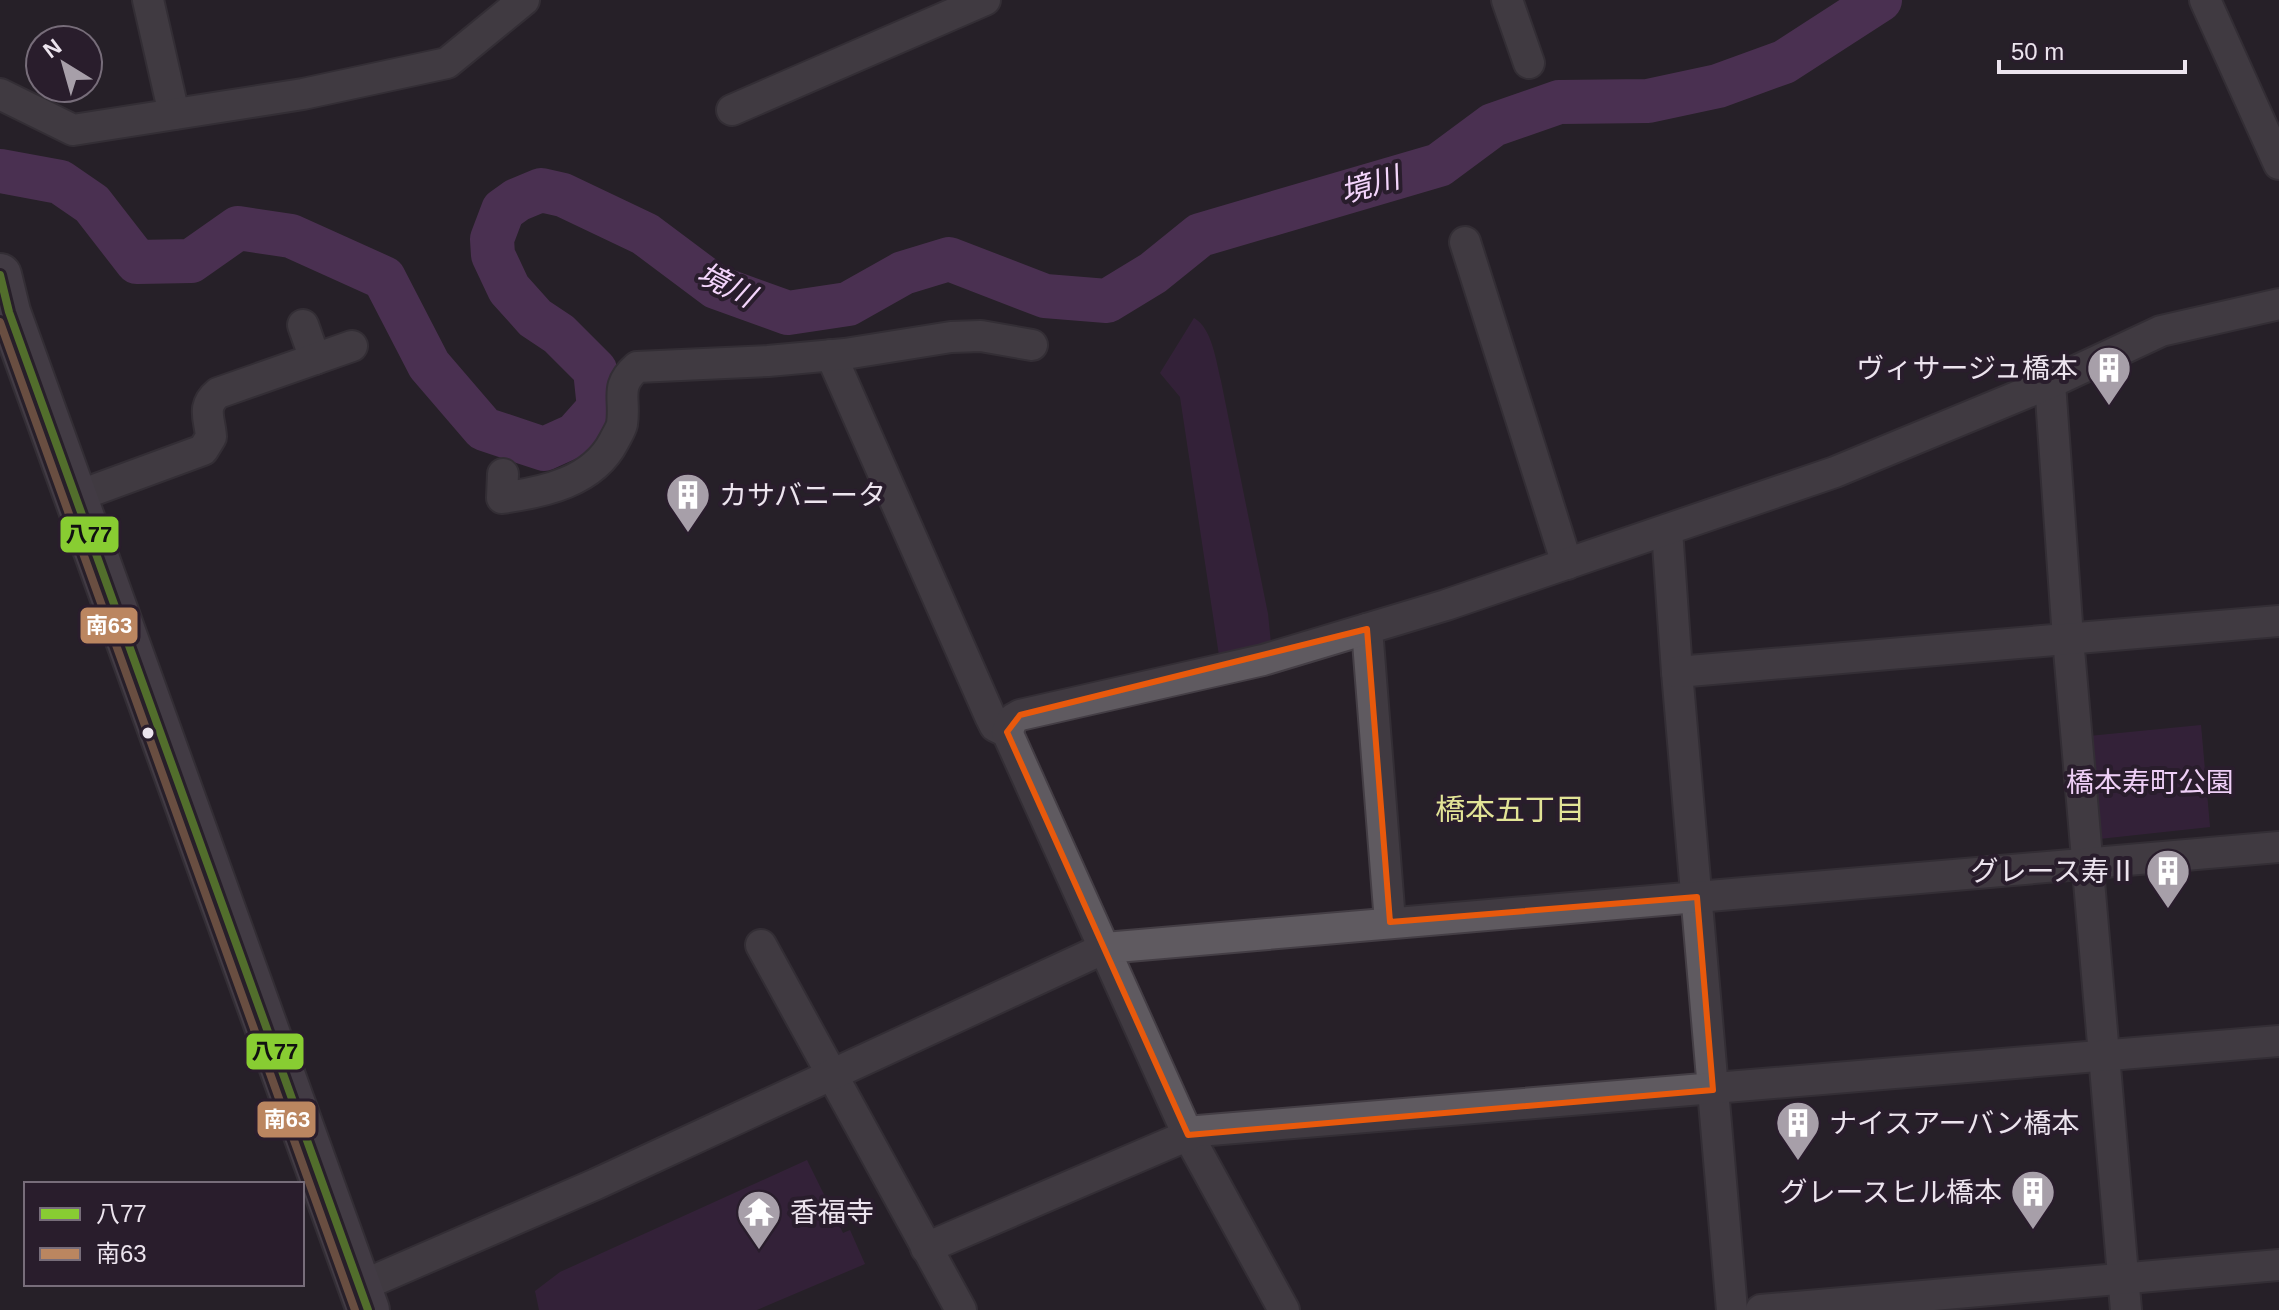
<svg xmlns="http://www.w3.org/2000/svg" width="2279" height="1310" font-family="Helvetica,'Noto Sans JP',sans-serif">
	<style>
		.green { fill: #44234d }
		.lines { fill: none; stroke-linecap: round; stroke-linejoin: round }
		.river { stroke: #774384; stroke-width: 44 }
		.minor-casing { stroke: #443e45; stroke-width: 34 }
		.highway-casing { stroke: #443e45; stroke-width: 46 }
		.minor { stroke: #5f5a60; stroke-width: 30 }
		.highway { stroke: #645c67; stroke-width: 42 }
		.bus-1-casing { stroke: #291d2c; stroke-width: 14 }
		.bus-2-casing { stroke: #291d2c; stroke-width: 14 }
		.bus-1 { stroke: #88cd32; stroke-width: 8 }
		.bus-2 { stroke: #bb8660; stroke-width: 8 }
		.marked { fill: none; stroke: #e8590c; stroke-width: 6; stroke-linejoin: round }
		.bus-dot { fill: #ece4ee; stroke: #291d2c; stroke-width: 3 }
		.labels { text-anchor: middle; stroke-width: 8; stroke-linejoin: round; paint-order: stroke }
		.poi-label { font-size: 28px; fill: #ece4ee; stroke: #291d2c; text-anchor: end }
		.park-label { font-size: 28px; fill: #eecff6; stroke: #291d2c }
		.water-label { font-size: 30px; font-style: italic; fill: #f4d5fc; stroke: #291d2c }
		.neighbourhood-label { font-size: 30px; fill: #e2e496; stroke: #291d2c }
		.line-badge { stroke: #291d2c; stroke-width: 3 }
		.badge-label { font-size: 22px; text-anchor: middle; font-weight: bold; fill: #fff }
		.pale-badge-label { font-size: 22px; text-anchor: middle; font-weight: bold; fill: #111 }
	</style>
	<rect width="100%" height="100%" fill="#272028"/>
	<g class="green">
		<path d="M1194 318C1212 328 1216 361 1221 381L1268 614 1271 644 1220 662 1180 397 1160 373Z"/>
		<path d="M2201 725 2210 827 2099 839 2089 736Z"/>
		<path d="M807 1160 843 1233 850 1230 865 1264 757 1310H539L535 1291 560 1272Z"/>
	</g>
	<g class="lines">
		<path class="river" d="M0 171 60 182 92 204 137 262 191 261 238 228 291 236 384 278 429 365 484 429 544 449 575 435 599 408 595 370 559 334 535 318 509 289 493 255 492 239 503 210 517 200 541 190 563 195 645 234 716 287 788 313 848 304 903 273 949 259 1045 296 1107 301 1153 273 1200 235 1439 165 1493 125 1559 102 1648 101 1718 86 1784 62 1880 0"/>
		<g class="minor-casing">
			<g id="minor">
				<path d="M148 0 174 114"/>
				<path d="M1507 0 1529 63"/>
				<path d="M2205 0 2279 164"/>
				<path d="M0 94 73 130 303 94 447 63 524 0"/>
				<path d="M732 110 985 0"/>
				<path d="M1465 242 1567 564"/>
				<path d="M303 325 315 359"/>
				<path d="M831 355 990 716 995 726 1007 732 1188 1135 1284 1310"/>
				<path d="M2050 383 2068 638 2126 1310"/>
				<path d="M503 474 502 498C544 492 593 482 614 441 617 435 621 429 622 424 626 398 614 387 637 367L768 361 845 354 951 337 981 336 1032 345"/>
				<path d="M75 497 203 450 211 437C210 419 201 407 218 393L352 346"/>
				<path d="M1667 530 1677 672 1732 1310"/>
				<path d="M1367 629 1390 922"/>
				<path d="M1677 672 2279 621"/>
				<path d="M1007 732 1013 719 1020 715 1263 660 1446 605 1835 472 2050 383 2161 331 2279 304"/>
				<path d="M761 945 961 1310"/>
				<path d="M926 1248 1198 1131 2279 1041"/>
				<path d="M359 1287 596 1184 1105 948 2279 847"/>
				<path d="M1761 1310 2279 1265"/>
			</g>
		</g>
		<g class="highway-casing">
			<path id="highway" d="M0 275 9 312 368 1310"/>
		</g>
		<use href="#minor" class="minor"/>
		<use href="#highway" class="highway"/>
		<g class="bus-1-casing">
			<path id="bus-1" d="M0 275 9 312 368 1310"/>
		</g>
		<g class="bus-2-casing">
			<path id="bus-2" d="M0 322 355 1310"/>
		</g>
		<use href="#bus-1" class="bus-1"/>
		<use href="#bus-2" class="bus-2"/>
	</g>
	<path d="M0 0H2279V1310H0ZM1367 629 1390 922 1697 897 1713 1090 1188 1135 1007 732 1020 715Z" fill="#272028" fill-opacity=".55" fill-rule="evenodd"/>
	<path class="marked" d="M1367 629 1390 922 1697 897 1713 1090 1188 1135 1007 732 1020 715Z"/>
	<defs>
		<g id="building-pin" transform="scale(2.3)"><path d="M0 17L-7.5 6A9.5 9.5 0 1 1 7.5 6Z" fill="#a79fa9" stroke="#291d2c"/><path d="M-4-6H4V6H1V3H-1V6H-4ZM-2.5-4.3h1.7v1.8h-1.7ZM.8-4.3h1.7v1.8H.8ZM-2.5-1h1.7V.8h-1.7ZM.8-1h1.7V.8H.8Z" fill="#fff"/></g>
		<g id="temple-pin" transform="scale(2.3)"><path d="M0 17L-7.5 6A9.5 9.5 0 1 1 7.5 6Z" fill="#a79fa9" stroke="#291d2c"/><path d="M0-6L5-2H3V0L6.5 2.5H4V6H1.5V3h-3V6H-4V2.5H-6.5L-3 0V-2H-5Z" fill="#fff"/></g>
	</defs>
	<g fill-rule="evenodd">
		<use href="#building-pin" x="2109" y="368"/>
		<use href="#building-pin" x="688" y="495"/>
		<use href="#building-pin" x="2168" y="871"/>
		<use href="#building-pin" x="1798" y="1123"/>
		<use href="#building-pin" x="2033" y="1192"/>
		<use href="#temple-pin" x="759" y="1212"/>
	</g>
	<circle class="bus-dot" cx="148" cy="733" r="7"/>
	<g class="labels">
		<g class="poi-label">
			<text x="2078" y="378">ヴィサージュ橋本</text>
			<text x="719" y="505" text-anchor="start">カサバニータ</text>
			<text x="2137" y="881">グレース寿Ⅱ</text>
			<text x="1829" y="1133" text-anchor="start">ナイスアーバン橋本</text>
			<text x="2002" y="1202">グレースヒル橋本</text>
			<text x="790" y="1222" text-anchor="start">香福寺</text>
		</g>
		<g class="park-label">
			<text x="2150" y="792">橋本寿町公園</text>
		</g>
		<g class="water-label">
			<text transform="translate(1370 185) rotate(-16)" y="10">境川</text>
			<text transform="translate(726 285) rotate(27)" y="10">境川</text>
		</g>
		<g class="neighbourhood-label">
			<text x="1510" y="820">橋本五丁目</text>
		</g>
	</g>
	<g class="line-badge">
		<rect x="59" y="515" width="61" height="39" rx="8" fill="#88cd32"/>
		<rect x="79" y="606" width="60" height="39" rx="8" fill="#bb8660"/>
		<rect x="245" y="1032" width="60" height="39" rx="8" fill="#88cd32"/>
		<rect x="256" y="1100" width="61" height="39" rx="8" fill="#bb8660"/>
	</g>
	<g class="badge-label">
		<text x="109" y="633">南63</text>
		<text x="287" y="1127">南63</text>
	</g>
	<g class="pale-badge-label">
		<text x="89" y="542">八77</text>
		<text x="275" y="1059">八77</text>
	</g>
	<rect x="24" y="1182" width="280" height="104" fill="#291d2c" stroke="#776d7a" stroke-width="2"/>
	<rect x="40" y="1208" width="40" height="12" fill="#88cd32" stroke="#776d7a" stroke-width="2"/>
	<text x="96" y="1222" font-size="24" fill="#ece4ee">八77</text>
	<rect x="40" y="1248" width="40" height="12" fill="#bb8660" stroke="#776d7a" stroke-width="2"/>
	<text x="96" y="1262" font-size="24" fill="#ece4ee">南63</text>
	<g transform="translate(64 64) rotate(323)"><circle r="38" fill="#291d2c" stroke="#776d7a" stroke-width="2"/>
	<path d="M0-6L14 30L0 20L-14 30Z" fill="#a79fa9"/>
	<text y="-12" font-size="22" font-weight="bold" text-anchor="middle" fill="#ece4ee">N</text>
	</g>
	<path d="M1999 60v12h186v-12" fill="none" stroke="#ece4ee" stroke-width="4"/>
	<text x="2011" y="60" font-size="24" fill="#ece4ee" stroke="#291d2c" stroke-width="6" paint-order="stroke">50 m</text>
</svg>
